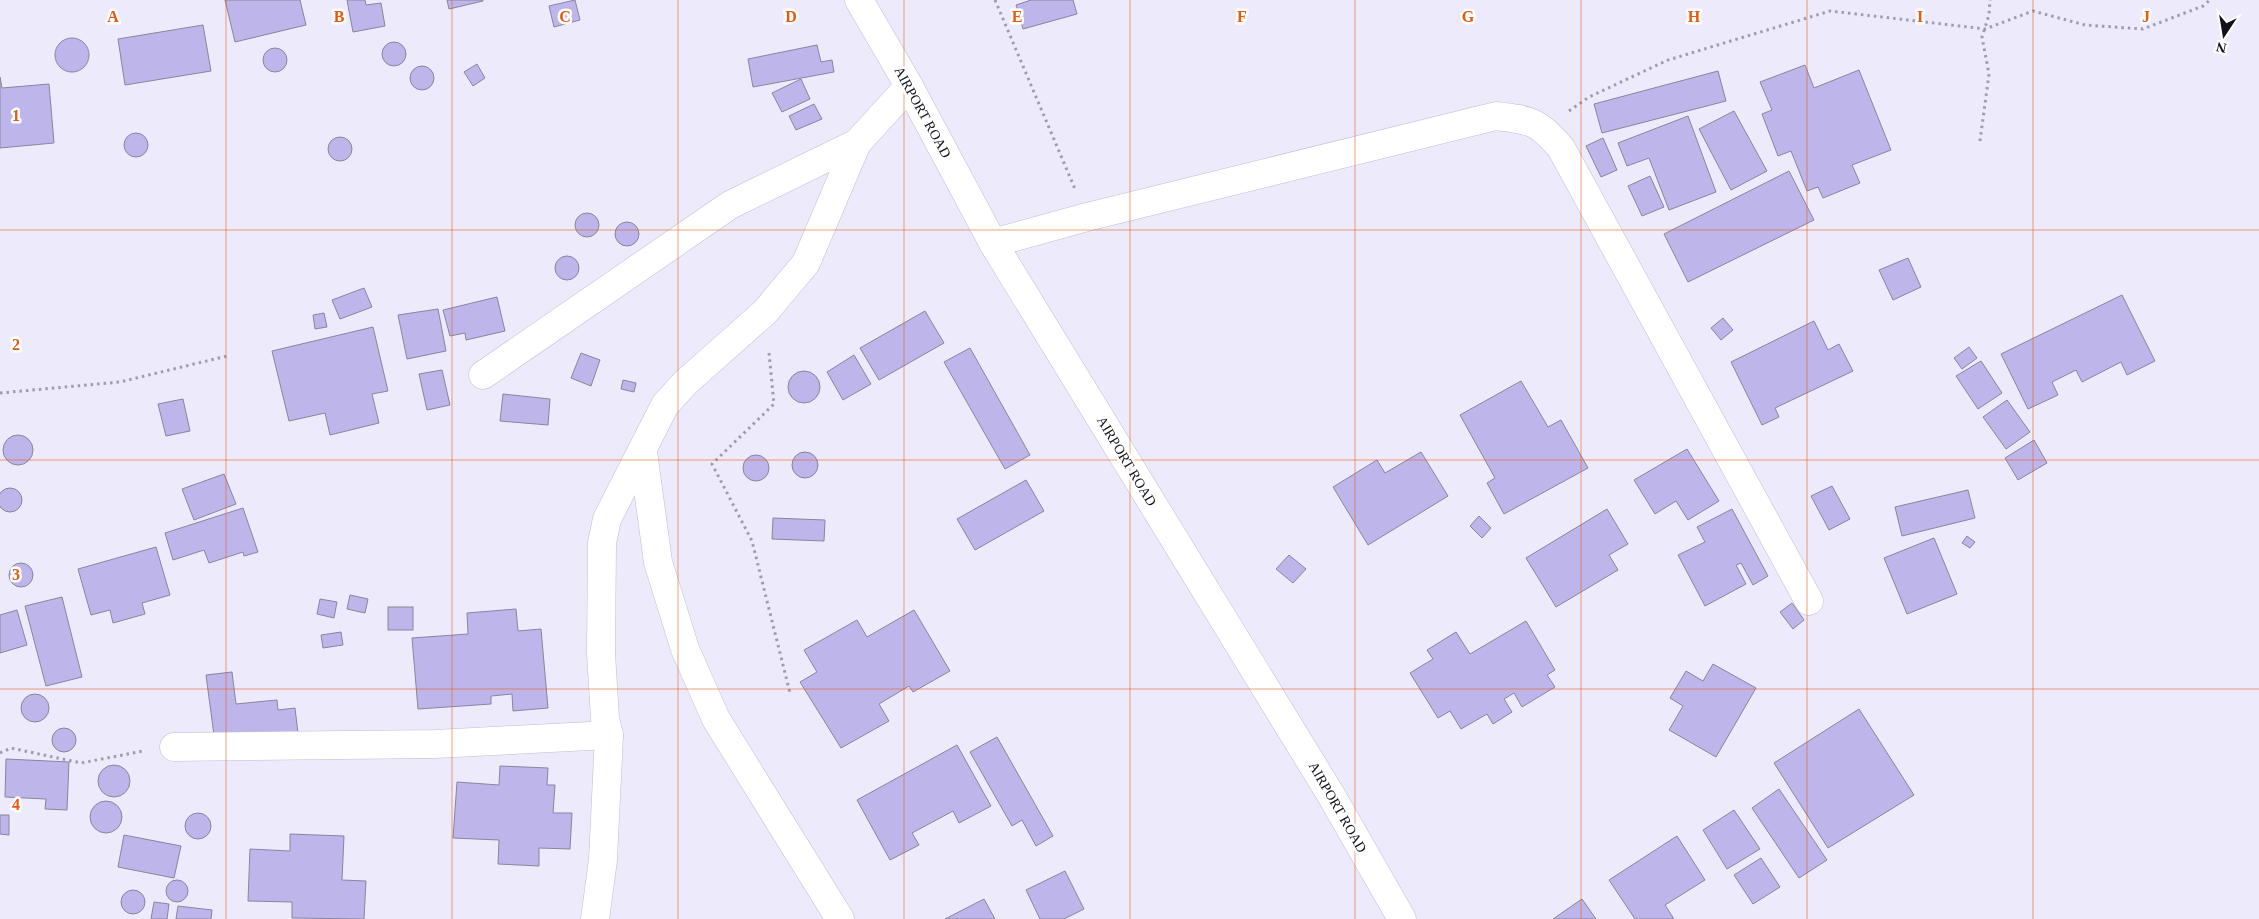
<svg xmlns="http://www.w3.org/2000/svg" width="2259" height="919" font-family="'Times New Roman',serif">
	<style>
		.building { fill: #beb6ea; stroke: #88859e }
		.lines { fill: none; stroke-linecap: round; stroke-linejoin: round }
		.street-casing { stroke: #c0bcd7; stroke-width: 29 }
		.secondary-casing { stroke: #c0bcd7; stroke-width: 29 }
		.path { stroke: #9f9dab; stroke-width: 3; stroke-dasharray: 2.5 4; stroke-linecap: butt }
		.street { stroke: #fff; stroke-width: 28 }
		.secondary { stroke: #fff; stroke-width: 28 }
		.grid { fill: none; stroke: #e8590c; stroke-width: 1; stroke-opacity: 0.55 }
		.labels { text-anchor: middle; stroke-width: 5; stroke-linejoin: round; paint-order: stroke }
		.street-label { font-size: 14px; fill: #12111a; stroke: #fff }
		.grid-label { font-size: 16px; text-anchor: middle; font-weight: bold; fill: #e8590c; stroke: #fff; stroke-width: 5; stroke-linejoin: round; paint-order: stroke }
	</style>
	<rect width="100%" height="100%" fill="#eceafb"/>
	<g class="building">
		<path d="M225 0H300L306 25 235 42Z"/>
		<path d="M347 0H365L366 5 381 3 385 26 353 32Z"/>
		<path d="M447 0H483V1L449 9Z"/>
		<path d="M575 0 580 20 554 27 549 6Z"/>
		<path d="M1031 0H1073L1077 14 1023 29 1016 5Z"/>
		<path d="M203 25 211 71 125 85 118 39Z"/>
		<circle cx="72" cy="55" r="17"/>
		<circle cx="394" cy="54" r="12"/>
		<path d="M817 45 821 62 832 60 834 72 753 87 748 59Z"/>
		<circle cx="275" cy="60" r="12"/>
		<path d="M477 64 485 78 473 86 464 72Z"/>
		<path d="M1805 65 1814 88 1859 70 1891 150 1852 165 1860 183 1823 198 1818 187 1807 191 1791 151 1778 156 1762 114 1772 110 1760 82Z"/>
		<circle cx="422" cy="78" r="12"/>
		<path d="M1718 71 1726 101 1602 133 1594 104Z"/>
		<path d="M0 77 2 88 49 84 54 143 0 148Z"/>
		<path d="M801 79 810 99 782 112 772 93Z"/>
		<path d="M814 104 822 119 796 130 789 116Z"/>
		<path d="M1734 111 1767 171 1731 190 1699 129Z"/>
		<path d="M1688 116 1716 192 1669 210 1649 158 1627 166 1618 143Z"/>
		<circle cx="136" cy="145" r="12"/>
		<circle cx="340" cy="149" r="12"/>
		<path d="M1603 138 1617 170 1601 177 1586 146Z"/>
		<path d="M1789 171 1814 220 1688 282 1664 234Z"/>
		<path d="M1650 176 1664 207 1642 216 1628 186Z"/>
		<circle cx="587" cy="225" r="12"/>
		<circle cx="627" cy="234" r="12"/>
		<circle cx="567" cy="268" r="12"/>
		<path d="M1908 258 1921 287 1893 300 1879 270Z"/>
		<path d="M364 288 372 307 340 319 332 300Z"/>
		<path d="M2122 295 2155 361 2127 375 2121 362 2082 382 2076 370 2052 382 2058 395 2028 409 2001 354Z"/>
		<path d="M497 297 505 331 466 340 465 333 450 336 443 310Z"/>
		<path d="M438 309 446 351 407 359 398 315Z"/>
		<path d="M925 311 944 343 879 380 860 348Z"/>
		<path d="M324 313 327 327 315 329 313 315Z"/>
		<path d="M1723 318 1733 330 1721 340 1711 328Z"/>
		<path d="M1814 321 1828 350 1839 344 1853 371 1775 408 1779 417 1762 425 1731 362Z"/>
		<path d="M373 327 388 391 372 394 379 423 330 435 325 413 289 421 272 351Z"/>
		<path d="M1969 347 1977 358 1962 369 1954 358Z"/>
		<path d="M970 348 1030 455 1005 469 944 362Z"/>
		<path d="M581 353 600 360 591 386 571 378Z"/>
		<path d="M854 355 871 384 843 400 827 372Z"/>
		<path d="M1981 361 2002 393 1978 409 1956 376Z"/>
		<path d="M442 370 450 405 427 410 419 374Z"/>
		<circle cx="804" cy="387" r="16"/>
		<path d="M623 380 636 383 634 392 621 389Z"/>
		<path d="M1521 381 1548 427 1561 420 1588 468 1504 514 1487 483 1495 478 1460 415Z"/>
		<path d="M503 394 550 399 548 425 500 421Z"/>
		<path d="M183 399 190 431 166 436 158 404Z"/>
		<path d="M2007 400 2030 432 2006 449 1983 417Z"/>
		<circle cx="18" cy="450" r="15"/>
		<path d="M2034 440 2047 463 2018 480 2005 458Z"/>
		<path d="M1687 449 1719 501 1688 520 1676 501 1655 514 1634 480Z"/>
		<circle cx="805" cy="465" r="13"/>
		<path d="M1421 452 1448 496 1368 545 1333 487 1377 460 1385 473Z"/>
		<circle cx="756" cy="468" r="13"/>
		<path d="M224 474 236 504 194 520 182 489Z"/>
		<path d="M1026 480 1044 511 975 550 957 519Z"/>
		<path d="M1832 486 1850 519 1829 530 1811 496Z"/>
		<circle cx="10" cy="500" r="12"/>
		<path d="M1968 490 1975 518 1902 536 1895 507Z"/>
		<path d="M243 508 258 552 244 556 243 552 209 563 204 550 173 560 165 533Z"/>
		<path d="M1607 509 1628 544 1609 555 1618 570 1556 607 1526 558Z"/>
		<path d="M1732 509 1768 576 1753 585 1741 563 1736 565 1746 584 1705 606 1678 555 1705 542 1697 527Z"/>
		<path d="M1479 516 1491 528 1482 538 1470 526Z"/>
		<path d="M773 518 825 520 824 541 772 539Z"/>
		<path d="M1967 536 1975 542 1970 548 1962 543Z"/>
		<path d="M1934 538 1957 594 1907 614 1884 558Z"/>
		<path d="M156 547 170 595 142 603 145 614 113 623 110 610 91 615 78 569Z"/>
		<path d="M1289 555 1306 569 1293 583 1276 569Z"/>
		<circle cx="21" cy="575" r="12"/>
		<path d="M350 595 368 599 365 613 347 609Z"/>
		<path d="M62 597 82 677 46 686 25 606Z"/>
		<path d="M320 599 337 602 334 618 317 614Z"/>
		<path d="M1792 603 1804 620 1793 629 1780 612Z"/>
		<rect x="388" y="607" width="25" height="23"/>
		<path d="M516 609 518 631 541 629 548 708 513 711 512 694 491 696V704L418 709 412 638 468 634 467 613Z"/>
		<path d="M17 610 27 645 0 653V615Z"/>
		<path d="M914 610 950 671 913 692 909 686 879 704 889 721 841 748 800 682 817 672 804 650 857 620 867 637Z"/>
		<path d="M1526 621 1555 670 1547 675 1555 687 1522 707 1514 693 1504 699 1512 712 1493 724 1487 714 1461 729 1450 711 1438 718 1410 673 1433 659 1427 650 1456 632 1470 654Z"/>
		<path d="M341 632 343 645 323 648 321 635Z"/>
		<path d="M1713 664 1756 688 1716 757 1669 730 1683 706 1670 698 1686 671 1703 681Z"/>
		<path d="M232 672 236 704 277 700 278 710 295 708 298 733 215 743 206 675Z"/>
		<circle cx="35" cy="708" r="14"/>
		<path d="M1859 709 1914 795 1828 848 1774 763Z"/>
		<circle cx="64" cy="740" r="12"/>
		<path d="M997 737 1053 836 1036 846 1022 820 1012 826 970 752Z"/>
		<path d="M957 745 991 806 959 823 953 811 912 833 919 845 890 860 857 800Z"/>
		<path d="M6 759 69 762 67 810 45 809 46 799 5 797Z"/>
		<circle cx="114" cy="781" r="16"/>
		<path d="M500 766 548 768 547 785H555L553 813H572L570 849 539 848V866L498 864 499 840 453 838 457 782 499 785Z"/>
		<path d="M1779 789 1827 860 1799 878 1752 808Z"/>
		<circle cx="106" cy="817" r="16"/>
		<path d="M1734 810 1760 849 1727 869 1703 830Z"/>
		<circle cx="198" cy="826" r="13"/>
		<path d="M0 815H9V835L0 834Z"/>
		<path d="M290 834 344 836 342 880 366 881 364 919 292 918V902L248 901 250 849 290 851Z"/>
		<path d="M124 835 181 846 174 878 118 867Z"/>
		<path d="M1677 836 1705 880 1665 905 1674 919H1635L1609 880Z"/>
		<path d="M1761 858 1780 887 1753 904 1734 875Z"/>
		<path d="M1065 871 1084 909 1064 919H1040L1026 890Z"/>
		<circle cx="177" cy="891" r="11"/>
		<circle cx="133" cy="902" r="12"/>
		<path d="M984 899 995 919H945Z"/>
		<path d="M1582 899 1596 919H1553Z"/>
		<path d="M154 902 169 904 167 919H151Z"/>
		<path d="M178 906 212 910 211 919H176Z"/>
	</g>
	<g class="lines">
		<g class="street-casing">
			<g id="street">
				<path d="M993 243 1087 217 1496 116C1531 120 1538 121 1561 148L1809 601"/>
				<path d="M483 375 730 205 857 143"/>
				<path d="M643 452 658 562 685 649 716 719 840 919"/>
				<path d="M174 747 435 744 609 735"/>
				<path d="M595 919 603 860 609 735 605 719 601 653 602 543 607 519 665 405 685 383 765 312 806 263 857 143 909 86"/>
			</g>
		</g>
		<g class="secondary-casing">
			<path id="secondary" d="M859 0 909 86 993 243 1331 795 1402 919"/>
		</g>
		<g class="path">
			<path d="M995 0 1075 189"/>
			<path d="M1569 111 1589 97 1668 60 1830 11 1985 29 2033 11 2085 25 2143 29 2203 6 2210 0"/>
			<path d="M1980 141 1989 74 1982 37 1989 15 1990 0"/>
			<path d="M769 353 774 404 712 464 752 541 790 693"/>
			<path d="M0 393 120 382 227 356"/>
			<path d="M0 753 11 748 81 763 143 751"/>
		</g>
		<use href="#street" class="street"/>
		<use href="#secondary" class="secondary"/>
	</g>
	<path class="grid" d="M226 0V919M452 0V919M678 0V919M904 0V919M1130 0V919M1355 0V919M1581 0V919M1807 0V919M2033 0V919M0 230H2259M0 460H2259M0 689H2259"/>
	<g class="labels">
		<g class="street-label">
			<text transform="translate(923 112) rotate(61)" y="5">AIRPORT ROAD</text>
			<text transform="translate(1127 461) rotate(59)" y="5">AIRPORT ROAD</text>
			<text transform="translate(1338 807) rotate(60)" y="5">AIRPORT ROAD</text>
		</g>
	</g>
	<g class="grid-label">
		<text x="113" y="22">A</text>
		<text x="339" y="22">B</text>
		<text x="565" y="22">C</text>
		<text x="791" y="22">D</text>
		<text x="1017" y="22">E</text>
		<text x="1242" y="22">F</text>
		<text x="1468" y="22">G</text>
		<text x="1694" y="22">H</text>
		<text x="1920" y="22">I</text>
		<text x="2146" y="22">J</text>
		<text x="16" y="121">1</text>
		<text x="16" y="350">2</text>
		<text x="16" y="580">3</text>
		<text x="16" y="810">4</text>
	</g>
	<g transform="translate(2224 35) rotate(192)" stroke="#ffffff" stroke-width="4" paint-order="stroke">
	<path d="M0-4L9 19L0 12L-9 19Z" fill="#12111a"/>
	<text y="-8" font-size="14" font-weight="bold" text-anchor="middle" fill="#12111a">N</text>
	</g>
</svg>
